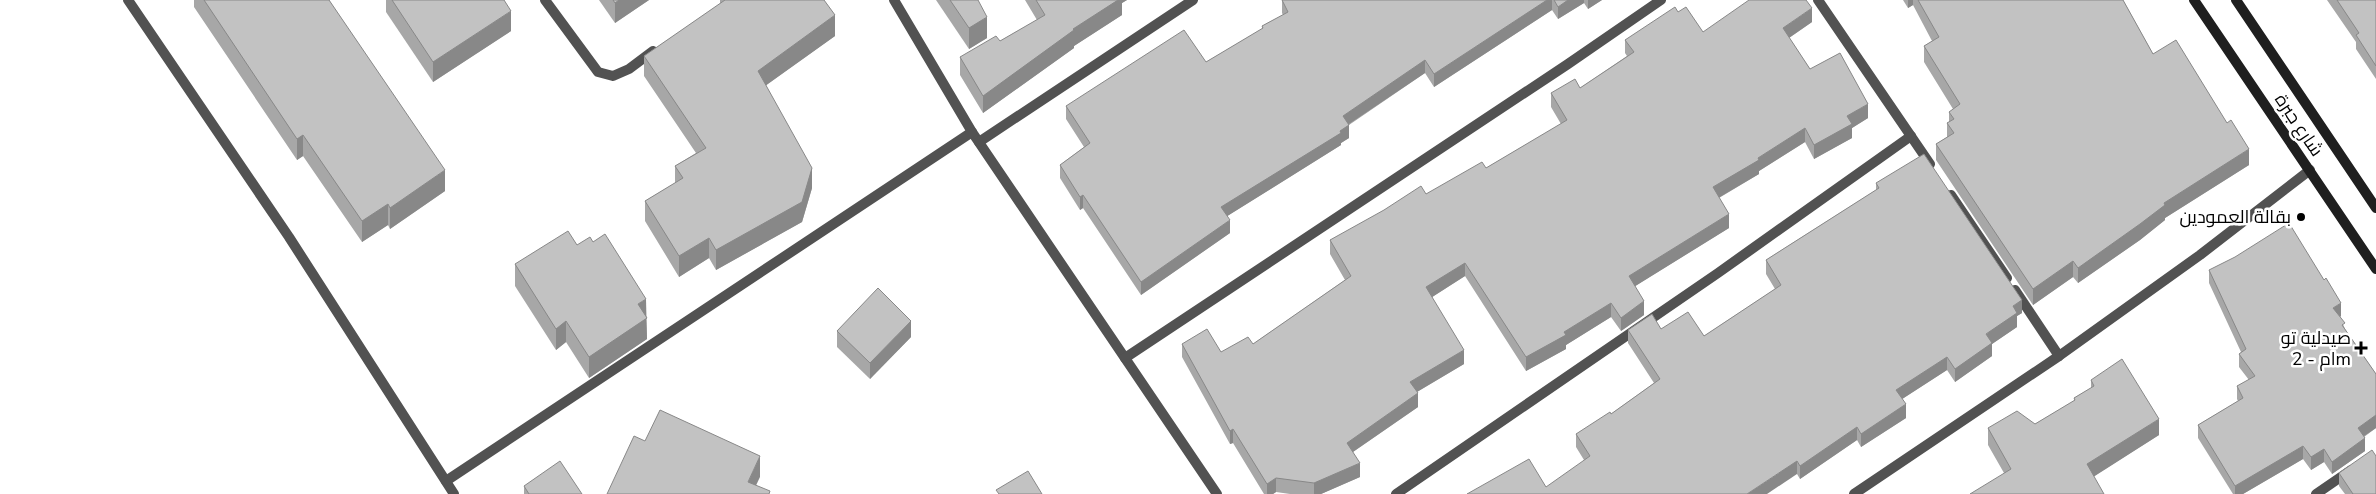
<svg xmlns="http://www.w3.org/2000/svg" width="2376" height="494" font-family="'Nunito Sans',Cairo,sans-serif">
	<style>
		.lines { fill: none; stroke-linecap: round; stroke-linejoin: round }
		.street { stroke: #525252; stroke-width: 10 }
		.secondary { stroke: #1f1f1f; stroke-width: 10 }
		.wall { fill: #a7a7a7 }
		.shaded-wall { fill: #888 }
		.building { fill: #c2c2c2; stroke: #888 }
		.poi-dot { fill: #000; stroke: #fff; stroke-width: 2 }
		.labels { text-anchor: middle; stroke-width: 5; stroke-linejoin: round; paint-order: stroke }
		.street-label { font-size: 18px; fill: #000; stroke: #fff }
		.poi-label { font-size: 18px; fill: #000; stroke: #fff; text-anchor: end }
	</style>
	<rect width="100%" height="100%" fill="#fff"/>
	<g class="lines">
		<g class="street">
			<path d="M128 0 289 237 454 494"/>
			<path d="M545 0 598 72 613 76 629 69 653 51"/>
			<path d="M894 0 972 132 1217 494"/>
			<path d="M1818 0 1930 164"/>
			<path d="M979 142 1193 0"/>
			<path d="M1951 195 2007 278"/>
			<path d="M2015 290 2059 356"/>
			<path d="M1125 358 1568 64 1661 0"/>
			<path d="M446 481 972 132"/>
			<path d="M1396 494 1718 273 1911 136"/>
			<path d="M1854 494 2059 356 2200 255 2310 170"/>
			<path d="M2316 494 2351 470"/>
		</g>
		<g class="secondary">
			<path d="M2194 0 2376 269"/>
			<path d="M2236 0 2376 208"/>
		</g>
	</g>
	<g class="wall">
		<path d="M194 0H329L445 191 390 229 388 225 362 242 303 156 297 160 194 7Z"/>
		<path d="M386 0H504L511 31 433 82 386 12Z"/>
		<path d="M599 0H649L615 23Z"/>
		<path d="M720 0H824L835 36 766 85 812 188 802 222 716 270 709 258 679 277 645 221V201L675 183V166L696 153 644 76V56L720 4Z"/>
		<path d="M936 0H978L987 38 969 49Z"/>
		<path d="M1025 0H1127L1122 3V15L1074 46V48L983 113 960 75V57L1000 41 1037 20Z"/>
		<path d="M1282 0H1602L1588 9 1584 3 1558 19 1552 10 1434 87 1425 73 1349 125V138L1341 143V145L1227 216 1230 233 1141 295 1083 208 1080 210 1060 178V165L1084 147 1066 119V106L1206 62 1262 29V26L1283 15 1282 13Z"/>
		<path d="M1903 0H2123L2153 54 2249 165 2165 218V220L2140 240 2078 283 2073 277 2033 305 1936 160V144L1947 137V123L1949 122V112L1953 109 1924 62V46L1932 41 1913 5 1908 8Z"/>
		<path d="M2327 0H2376V79L2356 49V42Z"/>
		<path d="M1678 12 1703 32 1812 22 1789 38 1810 69 1868 118 1852 128V138L1814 159 1805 142 1759 171V174L1719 198 1729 228 1635 286 1644 315 1621 331 1611 317 1566 345V349L1526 371 1465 276 1432 297 1464 364 1417 392 1418 407 1353 452 1360 477 1321 494H1290L1276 492 1273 494H1264L1233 443 1230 444 1182 357V344L1221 352 1253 344 1345 280 1330 254V240L1426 194 1486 168 1561 124 1551 107V93L1580 88 1627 56 1625 53V40Z"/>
		<path d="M1876 183 2022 313 2017 316V327L1992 344V356L1955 382 1947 370 1902 399 1906 418 1861 447 1857 440 1800 479 1797 474 1584 460 1576 447V434L1611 414 1654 383 1628 343V330L1661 329 1704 336 1775 289 1766 274V260L1876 190Z"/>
		<path d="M577 245 646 317 647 339 589 378 566 342 556 350 515 286V264Z"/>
		<path d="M2209 270 2341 316 2340 317 2345 329 2376 374V428L2364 437 2365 451 2332 474 2324 462 2311 470 2303 459 2243 494H2233L2198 438V425L2238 401 2237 399V386L2249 380 2239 367V354L2241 352 2209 283Z"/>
		<path d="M837 331 911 337 870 379 837 347Z"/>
		<path d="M2091 380 2159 435 2094 476 2004 473 1988 445V428L2035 424 2074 401V398L2091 388Z"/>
		<path d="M2339 473 2376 494H2345L2339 486Z"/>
		<path d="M524 486 582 494H524Z"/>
	</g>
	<g class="shaded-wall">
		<path d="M619 0H649L615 23V3Z"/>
		<path d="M1117 0H1127L1122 3V15L1074 46V48L983 113V96L1073 29Z"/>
		<path d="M1547 0H1552V10L1434 87V74Z"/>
		<path d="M1568 0H1584V3L1558 19V7Z"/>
		<path d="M1588 0H1602L1588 9Z"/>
		<path d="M1908 0H1913V5L1908 8Z"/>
		<path d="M1812 8V22L1783 42V28Z"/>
		<path d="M511 11V31L433 82V62Z"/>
		<path d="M835 15V36L758 91V71Z"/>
		<path d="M987 17V38L969 49V28Z"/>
		<path d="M1425 60V73L1343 128V116Z"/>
		<path d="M1868 104V118L1852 128V138L1814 159V145L1847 116Z"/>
		<path d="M1349 125V138L1341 143V145L1221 220V207Z"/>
		<path d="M1805 128V142L1759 171V174L1713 201V187Z"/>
		<path d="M303 135V156L297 160V139Z"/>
		<path d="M2249 149V165L2165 218V220L2140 240 2078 283V268L2164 203Z"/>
		<path d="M812 168V188L802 222 716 270V250Z"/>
		<path d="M445 170V191L390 229V208Z"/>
		<path d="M1083 195V208L1080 210V197Z"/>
		<path d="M388 204V225L362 242V221Z"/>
		<path d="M1729 214V228L1629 290V276Z"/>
		<path d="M1230 220V233L1141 295V282Z"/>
		<path d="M709 238V258L679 277V256Z"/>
		<path d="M2073 261V277L2033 305V289Z"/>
		<path d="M1465 263V276L1426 301V287Z"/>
		<path d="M646 299 647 339 589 378V357L638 304Z"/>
		<path d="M2022 300V313L2017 316V327L1992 344V356L1955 382V369L2013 306Z"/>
		<path d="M1644 301V315L1621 331V318Z"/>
		<path d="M1611 303V317L1566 345V349L1526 371V357L1564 332Z"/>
		<path d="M2341 303V316L2333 321V308Z"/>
		<path d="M566 321V342L556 350V329Z"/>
		<path d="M911 321V337L870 379V363Z"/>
		<path d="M1464 350V364L1410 396V382Z"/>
		<path d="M1947 357V370L1896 403V390Z"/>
		<path d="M1418 393V407L1347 456V443Z"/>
		<path d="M1906 404V418L1861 447V434Z"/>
		<path d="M2376 415V428L2358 440V428Z"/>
		<path d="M2159 419V435L2087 481V464Z"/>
		<path d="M1857 427V440L1800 479V466Z"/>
		<path d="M1233 429V443L1230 444V431Z"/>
		<path d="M2365 438V451L2332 474V462Z"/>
		<path d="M2303 446V459L2243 494H2235V486Z"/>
		<path d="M2324 449V462L2311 470V457Z"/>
		<path d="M760 456V477L752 494 748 482Z"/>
		<path d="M1797 461V474L1767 494H1747Z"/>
		<path d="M1360 463V477L1321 494H1314V483Z"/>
		<path d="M1276 478V492L1273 494H1267V484Z"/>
	</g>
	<g class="building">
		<path d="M204 0H329L445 170 390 208 388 204 362 221 303 135 297 139Z"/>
		<path d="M392 0H504L511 11 433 62Z"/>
		<path d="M613 0H619L615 3Z"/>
		<path d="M725 0H824L835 15 758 71 812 168 802 202 716 250 709 238 679 256 645 201 683 178 675 166 706 148 644 56Z"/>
		<path d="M950 0H978L987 17 969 28Z"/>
		<path d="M1036 0H1118L1073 29 1074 30 983 96 960 57 996 36 1000 41 1045 15Z"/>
		<path d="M1282 0H1547L1434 74 1425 60 1343 116 1349 125 1340 131 1341 133 1221 207 1230 220 1141 282 1083 195 1080 197 1060 165 1090 143 1066 106 1184 30 1206 62 1263 28 1262 26 1288 12Z"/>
		<path d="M1554 0H1568L1558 7Z"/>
		<path d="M1749 0H1806L1812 8 1783 28 1810 69 1840 53 1868 104 1847 116 1852 124 1814 145 1805 128 1758 158 1759 160 1713 187 1729 214 1629 276 1644 301 1621 318 1611 303 1564 332 1566 335 1526 357 1465 263 1426 287 1464 350 1410 382 1418 393 1347 443 1360 463 1314 483 1276 478 1267 484 1233 429 1230 431 1182 344 1207 329 1221 352 1248 337 1253 344 1351 276 1330 240 1384 210 1421 186 1426 194 1482 162 1486 168 1567 120 1551 93 1575 79 1580 88 1634 52 1625 40 1675 7 1678 12 1686 7 1703 32Z"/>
		<path d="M1918 0H2123L2153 54 2176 40 2227 123 2231 120 2249 149 2164 203 2165 205 2140 224 2078 268 2073 261 2033 289 1936 144 1954 133 1947 123 1954 119 1949 112 1960 104 1924 46 1939 37Z"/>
		<path d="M2337 0H2376V66L2356 35 2359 33Z"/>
		<path d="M1924 154 2022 300 2013 306 2017 313 1986 334 1992 343 1955 369 1947 357 1896 390 1906 404 1861 434 1857 427 1800 466 1797 461 1747 494H1467L1529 459 1546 487 1590 456 1576 434 1610 412 1611 414 1660 379 1628 330 1652 314 1661 329 1688 312 1704 336 1781 285 1766 260 1879 188 1876 183Z"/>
		<path d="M2289 223 2324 280 2326 278 2341 303 2333 308 2345 323 2342 325 2376 374V415L2358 428 2365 438 2332 462 2324 449 2311 457 2303 446 2235 486 2198 425 2243 398 2237 386 2255 376 2239 354 2246 349 2209 270 2235 257Z"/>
		<path d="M568 231 577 245 590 237 593 242 605 234 646 299 638 304 647 318 589 357 566 321 556 329 515 264Z"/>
		<path d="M878 288 911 321 870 363 837 331Z"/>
		<path d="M2122 359 2159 419 2087 464 2104 494H1970L2011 469 1988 428 2017 411 2035 424 2075 400 2074 398 2094 386 2091 380Z"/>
		<path d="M660 410 760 456 748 482 770 491 769 494H607L634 436 645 441Z"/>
		<path d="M2372 450 2376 456V494H2352H2353L2339 473Z"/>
		<path d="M560 461 582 494H529L524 486Z"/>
		<path d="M1028 471 1042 494H999L996 490Z"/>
	</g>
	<g class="poi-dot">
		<circle cx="2301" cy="217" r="5"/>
		<path d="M2358.5 340.5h5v5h5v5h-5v5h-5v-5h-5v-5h5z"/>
	</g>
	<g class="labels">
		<g class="street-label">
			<text transform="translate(2299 125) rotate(56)" y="6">شارع جبرة</text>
		</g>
		<g class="poi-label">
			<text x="2291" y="223">بقالة العمودين</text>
			<text x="2351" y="344">صيدلية تو<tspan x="2351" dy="21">ام - 2m</tspan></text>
		</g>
	</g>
</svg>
